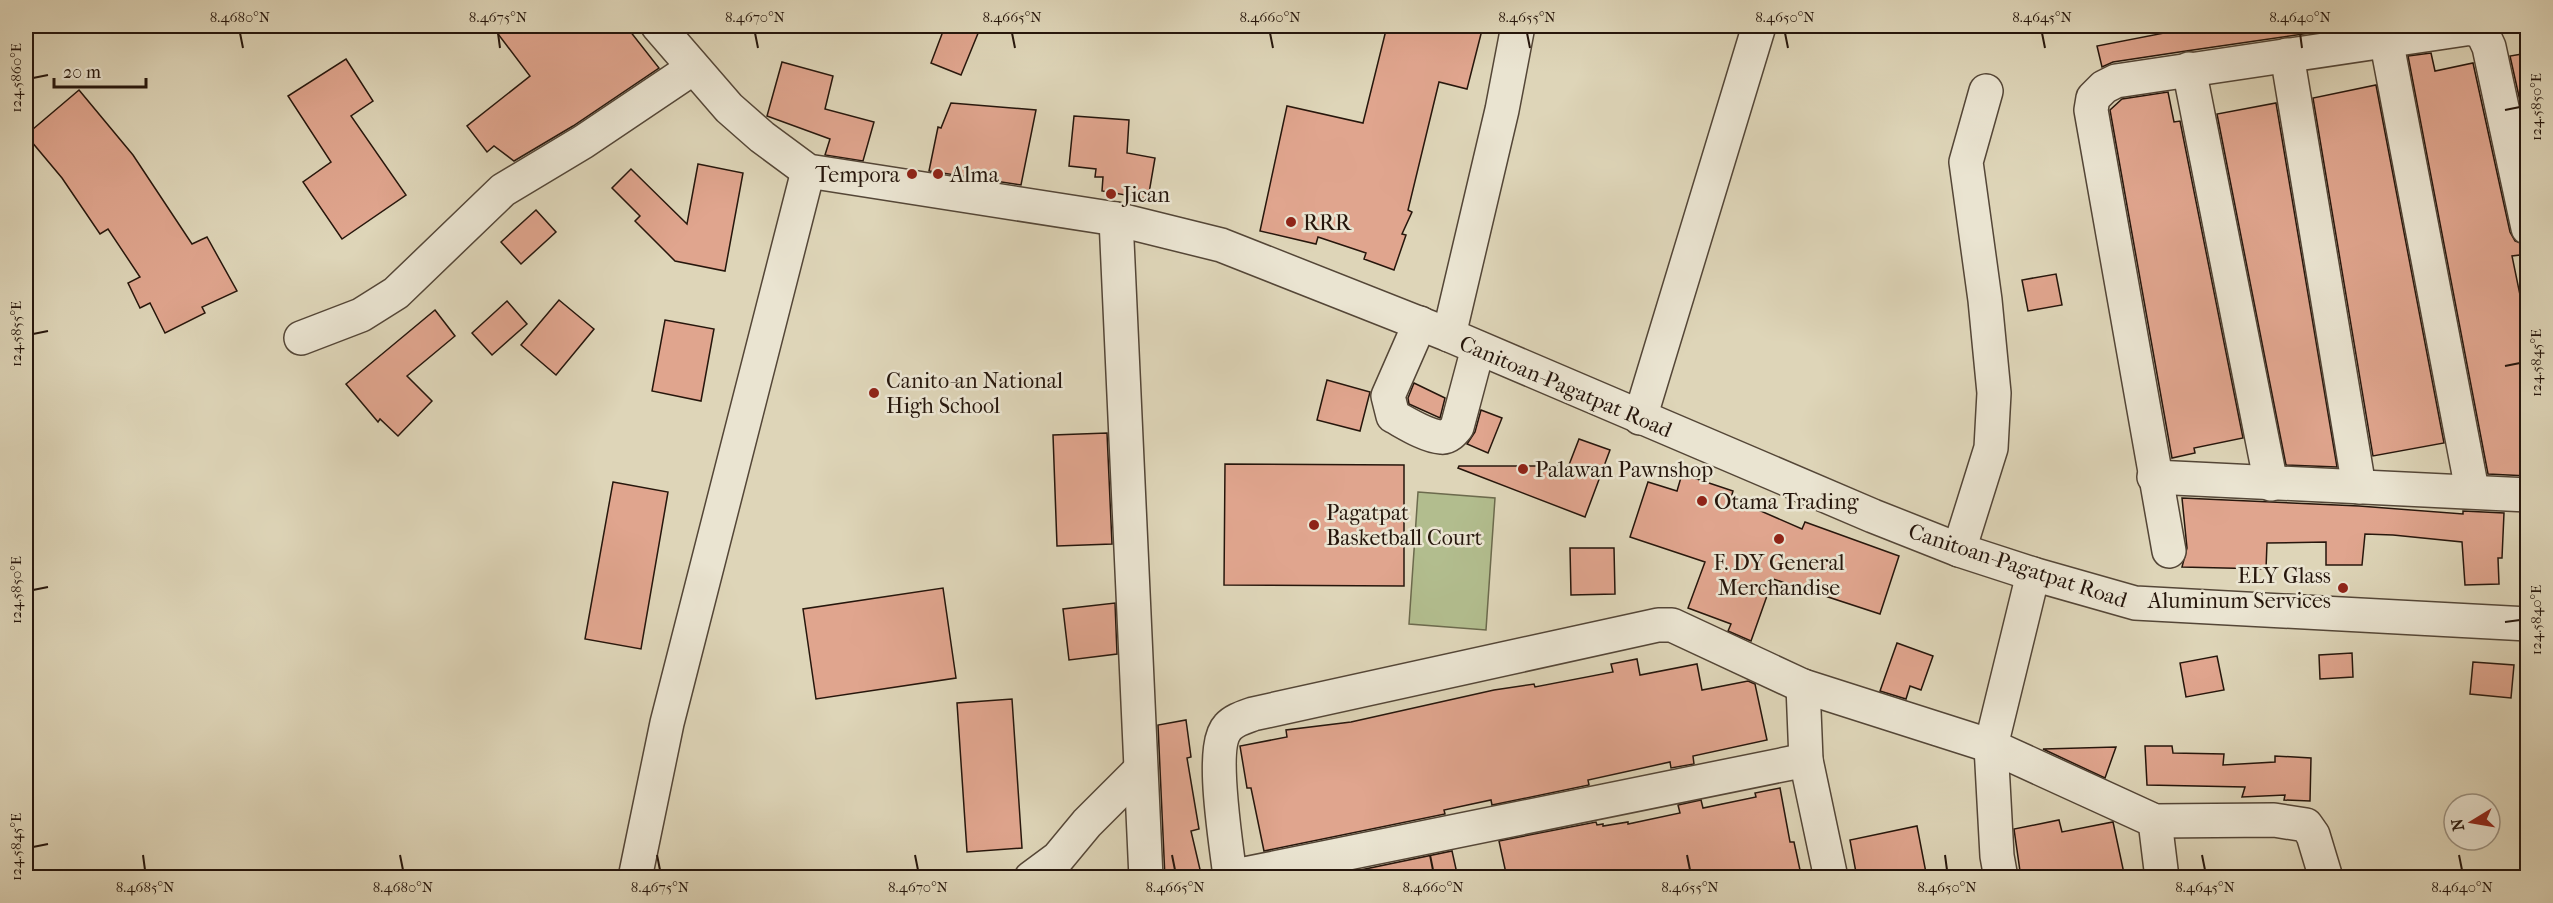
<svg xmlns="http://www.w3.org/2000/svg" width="2553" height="903" font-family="'IM FELL French Canon',serif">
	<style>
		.green { fill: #b2bd8e; stroke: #6c6a4d; stroke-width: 1.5 }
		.building { fill: #e0a58e; stroke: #26160c; stroke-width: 1.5 }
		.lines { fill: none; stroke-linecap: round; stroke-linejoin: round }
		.minor-casing { stroke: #544637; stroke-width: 36 }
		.minor { stroke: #eae4d1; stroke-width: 33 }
		.ticks { fill: none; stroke: #26160c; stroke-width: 2 }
		.poi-dot { fill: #8f2418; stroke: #eae4d1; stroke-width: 2 }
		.labels { text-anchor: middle; stroke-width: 5; stroke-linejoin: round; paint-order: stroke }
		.poi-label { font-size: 22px; fill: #26160c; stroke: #eae4d1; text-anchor: start }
		.street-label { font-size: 22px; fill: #26160c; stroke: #eae4d1 }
		.neatline { fill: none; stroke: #26160c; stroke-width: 2 }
		.ticks-label { font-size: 15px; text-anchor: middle; fill: #26160c }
	</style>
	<rect width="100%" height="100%" fill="#ded5b8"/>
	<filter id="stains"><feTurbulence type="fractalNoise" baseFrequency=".00333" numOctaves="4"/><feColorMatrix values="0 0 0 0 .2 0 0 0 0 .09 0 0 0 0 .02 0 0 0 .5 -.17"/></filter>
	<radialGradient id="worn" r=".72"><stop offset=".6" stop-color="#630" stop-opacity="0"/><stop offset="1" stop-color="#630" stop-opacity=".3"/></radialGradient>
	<path class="green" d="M1418 492 1495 498 1486 630 1409 624Z"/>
	<g class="building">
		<path d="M492 26H626L659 68 573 126 514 161 494 146 487 152 467 126 530 76Z"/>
		<path d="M945 26H981L961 75 931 63Z"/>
		<path d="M1387 26H1462L1482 30 1467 89 1439 82 1408 210 1412 212 1402 234 1406 235 1394 270 1364 259 1366 253 1318 237 1316 244 1260 231 1287 106 1363 123Z"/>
		<path d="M2184 26H2330L2331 30 2186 51 2113 62 2102 67 2097 46 2185 29Z"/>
		<path d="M2431 53 2435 71 2473 63 2510 232 2515 241 2528 246V254L2512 256 2528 334V476L2488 474 2408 56Z"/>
		<path d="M2528 53V137L2510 56Z"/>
		<path d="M346 59 373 101 351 116 406 195 342 239 303 182 331 162 288 96Z"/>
		<path d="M782 62 833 76 825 109 874 122 863 161 825 155 830 139 767 116Z"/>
		<path d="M2376 85 2444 443 2373 456 2313 98Z"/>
		<path d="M79 90 133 155 192 244 207 237 237 291 202 307 205 313 165 333 150 303 140 308 128 283 140 277 108 229 100 234 62 178 26 135Z"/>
		<path d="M2168 92 2174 122 2180 121 2243 438 2194 448 2195 453 2172 458 2110 110 2122 99Z"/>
		<path d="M951 103 1036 110 1021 185 929 171 938 127 941 128Z"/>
		<path d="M2276 103 2337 467 2286 465 2217 114Z"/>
		<path d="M1074 116 1129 120 1127 153 1155 158 1148 199 1102 191 1103 177H1095L1096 169 1069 166Z"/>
		<path d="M698 164 743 173 725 271 675 261 635 221 640 216 612 188 631 169 687 224Z"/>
		<path d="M536 210 556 232 521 264 501 242Z"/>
		<path d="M2056 274 2062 305 2028 311 2022 280Z"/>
		<path d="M559 300 594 329 556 375 521 345Z"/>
		<path d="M507 301 527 324 492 355 472 333Z"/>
		<path d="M435 310 455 336 407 376 432 401 398 436 380 419 378 422 346 384Z"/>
		<path d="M665 320 714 329 701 401 652 391Z"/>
		<path d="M1327 380 1370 392 1360 431 1317 420Z"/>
		<path d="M1414 383 1445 398 1440 418 1409 404 1408 398Z"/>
		<path d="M1481 410 1502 418 1488 453 1467 444 1475 432Z"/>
		<path d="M1107 433 1112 544 1057 546 1053 435Z"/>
		<path d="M1579 439 1610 450 1585 517 1458 468 1459 466H1557L1567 470Z"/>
		<path d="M1225 464 1404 465V586L1224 585Z"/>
		<path d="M1682 474 1733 491 1731 498 1802 529 1805 522 1899 556 1880 614 1773 579 1751 641 1728 631 1731 624 1688 608 1705 562 1630 537 1648 482 1677 491Z"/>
		<path d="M613 482 668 492 641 649 585 639Z"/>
		<path d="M2182 498 2359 506 2463 514V511L2504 513 2502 558H2498L2499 584 2465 585 2462 542 2393 535 2365 534 2362 565H2326V542L2267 543 2266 569 2182 567 2187 548Z"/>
		<path d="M1570 548H1614L1615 594 1571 595Z"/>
		<path d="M943 588 956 678 816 699 803 609Z"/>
		<path d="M1115 603 1117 654 1069 660 1063 609Z"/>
		<path d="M1897 643 1933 656 1921 690 1910 686 1906 699 1880 691Z"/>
		<path d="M2352 653 2353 677 2320 679 2319 655Z"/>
		<path d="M2217 656 2224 690 2186 697 2180 663Z"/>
		<path d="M1637 659 1640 675 1697 664 1702 690 1748 681 1755 684 1767 740 1693 756 1694 764 1671 768 1670 762 1588 780 1589 785 1492 805 1491 800 1444 810 1445 814 1264 851 1251 788H1247L1240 746 1287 737 1286 730 1351 722 1494 690 1534 684 1535 687 1613 672 1611 664Z"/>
		<path d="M2473 662 2514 665 2511 698 2470 694Z"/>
		<path d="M1012 699 1022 848 967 852 957 703Z"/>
		<path d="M1186 720 1191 757 1187 758 1199 829 1191 831 1202 878H1165L1158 725Z"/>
		<path d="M2145 746H2172L2173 753 2224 754 2223 765 2275 762V756L2311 758 2310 801 2284 800 2285 795 2242 797 2245 787 2147 785Z"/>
		<path d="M2116 747 2105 778 2043 749Z"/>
		<path d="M1780 788 1790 842H1794L1800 870 1787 872 1788 878H1507L1499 841 1596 822 1597 825 1603 824V826L1628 822V824L1680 813 1678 805 1701 800 1703 808 1756 797 1755 793Z"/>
		<path d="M2059 820 2062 832 2113 822 2125 878H2021L2014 829Z"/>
		<path d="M1917 826 1927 878H1857L1850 840Z"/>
		<path d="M1452 851 1458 878H1322Z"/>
	</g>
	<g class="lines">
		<g class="minor-casing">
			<g id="minor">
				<path d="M658 26 729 108 762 137 808 171 1116 219 1221 245 1449 335 1873 516 1959 550 2033 574 2135 603 2528 624"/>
				<path d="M2386 39 2472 490"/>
				<path d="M2287 55 2359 487"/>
				<path d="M2189 69 2271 484"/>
				<path d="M1116 219 1146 878"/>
				<path d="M1420 323 1388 396 1393 416C1406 423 1426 436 1441 437 1448 438 1453 432 1457 427L1478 348"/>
				<path d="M1449 335 1502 110 1518 26"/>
				<path d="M301 338 361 315 396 293 503 190 583 142 693 68"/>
				<path d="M1640 418 1759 26"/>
				<path d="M2154 477 2528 495"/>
				<path d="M1959 550 1991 448 1994 393 1985 300 1966 162 1986 91"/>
				<path d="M2169 551 2091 110 2093 98 2104 87 2116 81 2472 28 2483 34 2489 47 2528 228"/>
				<path d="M1803 686 1806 760 1831 878"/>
				<path d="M1806 760 1230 877C1227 847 1209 747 1228 727 1234 720 1245 717 1253 714L1658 625H1672L1803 686 1991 746 2155 821 2274 820 2306 825 2313 835 2326 878"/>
				<path d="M2155 821 2162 878"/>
				<path d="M635 878 667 723 808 171"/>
				<path d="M1031 878 1058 858 1087 823 1139 771"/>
				<path d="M2001 878 1997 856 1991 746 2033 574"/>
			</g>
		</g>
		<use href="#minor" class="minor"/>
	</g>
	<path class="ticks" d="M240 33 243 48M498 33 500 48M755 33 758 48M1012 33 1015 48M1270 33 1273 48M1527 33 1530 48M1785 33 1788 48M2042 33 2045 48M2300 33 2302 48M33 78 48 75M2505 110 2520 107M33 334 48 331M2505 366 2520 363M33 590 48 587M2505 622 2520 620M33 847 48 844M143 855 145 870M400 855 403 870M657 855 660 870M915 855 918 870M1172 855 1175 870M1430 855 1433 870M1687 855 1690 870M1945 855 1947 870M2202 855 2205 870M2459 855 2462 870"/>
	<g class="poi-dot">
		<circle cx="912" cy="174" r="6"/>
		<circle cx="938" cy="174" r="6"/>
		<circle cx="1111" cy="194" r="6"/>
		<circle cx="1291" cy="222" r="6"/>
		<circle cx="874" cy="393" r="6"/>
		<circle cx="1523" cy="469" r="6"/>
		<circle cx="1702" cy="501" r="6"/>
		<circle cx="1314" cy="525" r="6"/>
		<circle cx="1779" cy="539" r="6"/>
		<circle cx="2343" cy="588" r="6"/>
	</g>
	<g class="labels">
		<g class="poi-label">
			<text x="900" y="182" text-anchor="end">Tempora</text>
			<text x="950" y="182">Alma</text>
			<text x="1123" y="202">Jican</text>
			<text x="1303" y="230">RRR</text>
			<text x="886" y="388">Canito-an National<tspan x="886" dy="25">High School</tspan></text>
			<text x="1535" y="477">Palawan Pawnshop</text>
			<text x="1714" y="509">Otama Trading</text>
			<text x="1326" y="520">Pagatpat<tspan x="1326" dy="25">Basketball Court</tspan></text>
			<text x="1779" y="570" text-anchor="middle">F. DY General<tspan x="1779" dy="25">Merchandise</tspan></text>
			<text x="2331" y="583" text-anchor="end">ELY Glass<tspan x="2331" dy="25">Aluminum Services</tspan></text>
		</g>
		<g class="street-label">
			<text transform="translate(1566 386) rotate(23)" y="8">Canitoan-Pagatpat Road</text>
			<text transform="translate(2018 565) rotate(18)" y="8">Canitoan-Pagatpat Road</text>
		</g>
	</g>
	<rect width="2553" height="903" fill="none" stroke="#ded5b8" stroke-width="66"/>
	<g transform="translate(2472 822) rotate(259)"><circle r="28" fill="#eae4d1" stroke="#9c9282" stroke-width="1.5"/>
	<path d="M0-4.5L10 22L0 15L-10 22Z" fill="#8f2418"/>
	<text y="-9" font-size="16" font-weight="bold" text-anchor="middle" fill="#26160c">N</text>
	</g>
	<path d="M54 78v9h92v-9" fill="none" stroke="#26160c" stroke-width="3"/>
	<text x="63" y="78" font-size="18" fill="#26160c" stroke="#eae4d1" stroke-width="4.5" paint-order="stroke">20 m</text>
	<rect x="33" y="33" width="2487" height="837" class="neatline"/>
	<g class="ticks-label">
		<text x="240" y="22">8.4680°N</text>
		<text x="498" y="22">8.4675°N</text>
		<text x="755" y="22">8.4670°N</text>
		<text x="1012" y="22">8.4665°N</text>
		<text x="1270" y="22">8.4660°N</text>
		<text x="1527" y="22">8.4655°N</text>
		<text x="1785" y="22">8.4650°N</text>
		<text x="2042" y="22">8.4645°N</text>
		<text x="2300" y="22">8.4640°N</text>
		<text transform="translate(16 78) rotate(-90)" y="5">124.5860°E</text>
		<text transform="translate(2536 107) rotate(-90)" y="5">124.5850°E</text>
		<text transform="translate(16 334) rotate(-90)" y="5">124.5855°E</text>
		<text transform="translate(2536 363) rotate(-90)" y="5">124.5845°E</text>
		<text transform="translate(16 590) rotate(-90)" y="5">124.5850°E</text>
		<text transform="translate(2536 620) rotate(-90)" y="5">124.5840°E</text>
		<text transform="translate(16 847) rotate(-90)" y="5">124.5845°E</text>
		<text x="145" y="892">8.4685°N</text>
		<text x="403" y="892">8.4680°N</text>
		<text x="660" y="892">8.4675°N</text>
		<text x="918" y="892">8.4670°N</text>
		<text x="1175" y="892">8.4665°N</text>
		<text x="1433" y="892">8.4660°N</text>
		<text x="1690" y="892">8.4655°N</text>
		<text x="1947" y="892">8.4650°N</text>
		<text x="2205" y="892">8.4645°N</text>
		<text x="2462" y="892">8.4640°N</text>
	</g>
	<rect width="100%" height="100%" filter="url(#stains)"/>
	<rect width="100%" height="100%" fill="url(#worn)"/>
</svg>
